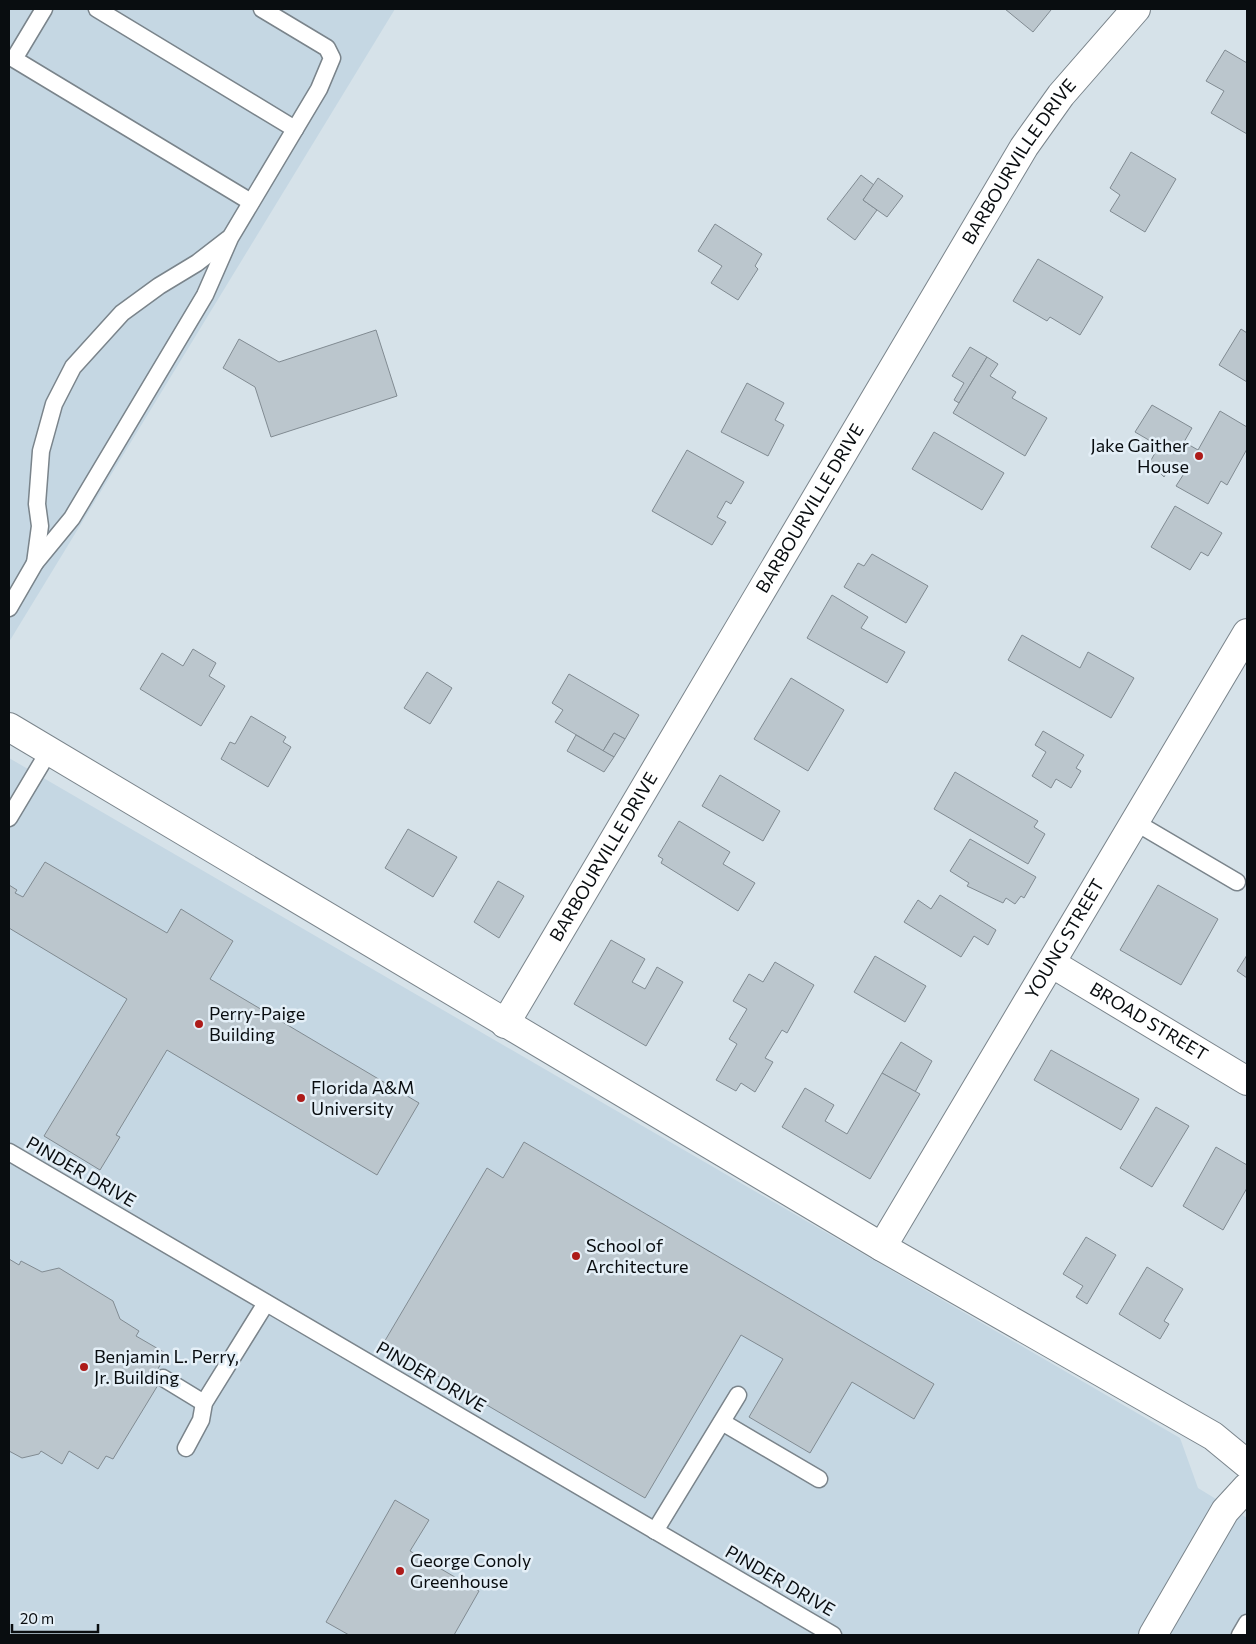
<svg xmlns="http://www.w3.org/2000/svg" width="1256" height="1644" font-family="Commissioner,sans-serif">
	<style>
		.built { fill: #c5d7e3 }
		.building { fill: #bbc6cd; stroke: #818b92 }
		.lines { fill: none; stroke-linecap: round; stroke-linejoin: round }
		.service-casing { stroke: #7a848b; stroke-width: 19 }
		.minor-casing { stroke: #7a848b; stroke-width: 30 }
		.tertiary-casing { stroke: #7a848b; stroke-width: 30 }
		.service { stroke: #fff; stroke-width: 16 }
		.minor { stroke: #fff; stroke-width: 28 }
		.tertiary { stroke: #fff; stroke-width: 28 }
		.poi-dot { fill: #ad1b19; stroke: #e4eff7; stroke-width: 2 }
		.labels { text-anchor: middle; stroke-width: 5; stroke-linejoin: round; paint-order: stroke }
		.street-label { font-size: 18px; fill: #090d10; stroke: #e4eff7 }
		.poi-label { font-size: 18px; fill: #090d10; stroke: #e4eff7; text-anchor: start }
	</style>
	<rect width="100%" height="100%" fill="#d6e2e9"/>
	<g class="built">
		<path d="M9 9H395L9 642Z"/>
		<path d="M9 758 1180 1438 1198 1488 1247 1518V1635H9Z"/>
	</g>
	<g class="building">
		<path d="M1005 9H1050L1051 10 1033 32Z"/>
		<path d="M1225 50 1247 63V134L1211 113 1224 91 1206 81Z"/>
		<path d="M1131 152 1176 179 1145 232 1110 211 1120 195 1110 188Z"/>
		<path d="M861 175 874 185 863 200 877 210 855 240 827 219Z"/>
		<path d="M878 178 903 196 887 217 863 200Z"/>
		<path d="M715 224 762 254 755 266 758 269 738 300 711 283 722 266 698 251Z"/>
		<path d="M1038 259 1103 297 1080 335 1050 317 1047 321 1013 301Z"/>
		<path d="M1241 329 1247 333V382L1219 365Z"/>
		<path d="M376 330 397 396 271 437 255 387 223 368 239 339 279 362Z"/>
		<path d="M970 347 987 357 959 403 954 400 964 383 952 376Z"/>
		<path d="M987 357 998 364 990 376 1016 392 1012 398 1047 418 1025 456 953 413Z"/>
		<path d="M747 383 784 403 775 420 784 425 768 456 721 432Z"/>
		<path d="M1152 405 1192 428 1184 442 1198 450 1220 411 1247 427V449L1227 485 1221 481 1208 504 1176 486 1185 472 1172 464 1164 477 1150 462 1159 446 1135 432Z"/>
		<path d="M934 432 1004 473 982 510 912 469Z"/>
		<path d="M687 450 744 482 731 504 726 501 717 517 726 522 712 545 652 511Z"/>
		<path d="M1175 506 1222 533 1208 556 1201 552 1190 570 1151 547Z"/>
		<path d="M872 554 928 586 906 623 844 587 858 563 864 566Z"/>
		<path d="M832 595 868 617 861 628 905 652 887 683 807 638Z"/>
		<path d="M1022 635 1080 668 1088 652 1134 678 1111 718 1008 660Z"/>
		<path d="M193 649 216 663 209 676 225 686 201 726 140 689 162 653 183 666Z"/>
		<path d="M427 672 452 688 430 724 404 708Z"/>
		<path d="M569 674 639 715 625 739 614 733 603 751 555 722 563 710 552 703Z"/>
		<path d="M791 678 844 710 808 771 754 739Z"/>
		<path d="M251 716 286 737 283 742 291 747 268 787 221 759 230 742 235 744Z"/>
		<path d="M1043 731 1084 755 1076 768 1081 771 1071 788 1056 779 1051 788 1032 776 1046 752 1035 745Z"/>
		<path d="M614 733 625 739 614 757 603 751Z"/>
		<path d="M576 735 614 757 604 772 567 751Z"/>
		<path d="M955 772 1038 821 1034 827 1045 834 1028 864 934 809Z"/>
		<path d="M720 775 780 811 763 841 702 806Z"/>
		<path d="M679 821 730 852 723 864 755 883 738 911 661 863 663 859 658 856Z"/>
		<path d="M408 829 457 857 433 897 385 868Z"/>
		<path d="M970 839 1036 877 1024 898 1021 896 1015 904 1006 898 1003 903 967 886 969 883 950 871Z"/>
		<path d="M45 862 167 933 181 909 233 941 210 979 419 1103 377 1175 167 1050 116 1135 120 1137 100 1170 44 1136 127 999 9 928V885L17 890 15 893 23 897Z"/>
		<path d="M498 881 524 896 499 938 474 922Z"/>
		<path d="M1158 885 1218 919 1181 985 1120 950Z"/>
		<path d="M940 895 996 930 988 945 974 936 961 957 904 922 918 900 931 909Z"/>
		<path d="M611 940 645 959 632 982 645 989 657 967 683 982 646 1046 574 1004Z"/>
		<path d="M1247 955V978L1237 971Z"/>
		<path d="M875 956 926 986 905 1022 854 992Z"/>
		<path d="M775 962 814 985 787 1033 782 1030 765 1058 773 1062 755 1092 741 1083 736 1091 716 1080 737 1044 729 1039 747 1009 733 1001 749 974 763 982Z"/>
		<path d="M901 1042 932 1061 915 1092 882 1073Z"/>
		<path d="M1051 1050 1139 1099 1121 1130 1034 1080Z"/>
		<path d="M882 1073 920 1094 870 1179 782 1127 805 1088 834 1105 825 1121 847 1134Z"/>
		<path d="M1156 1107 1189 1126 1152 1187 1120 1168Z"/>
		<path d="M524 1142 934 1384 914 1419 852 1382 810 1453 749 1417 783 1359 741 1335 645 1498 383 1344 487 1168 503 1178Z"/>
		<path d="M1216 1147 1247 1165V1188L1223 1230 1183 1206Z"/>
		<path d="M1086 1237 1116 1255 1087 1304 1076 1297 1083 1286 1063 1274Z"/>
		<path d="M9 1259 19 1265 21 1261 42 1272 59 1268 113 1301 120 1319 139 1331 136 1336 167 1354 151 1380 158 1385 113 1459 106 1456 98 1469 69 1451 62 1464 41 1451 39 1454 22 1458 9 1451Z"/>
		<path d="M1147 1267 1183 1289 1164 1321 1169 1324 1160 1339 1119 1314Z"/>
		<path d="M395 1500 429 1520 410 1551 479 1591 454 1635H349L326 1622Z"/>
	</g>
	<g class="lines">
		<g class="service-casing">
			<g id="service">
				<path d="M44 9 14 59 251 202"/>
				<path d="M97 9 295 129"/>
				<path d="M35 563 40 526 37 504 41 451 54 404 73 367 122 313 159 286 197 263 228 239"/>
				<path d="M9 608 35 563 72 518 205 295 230 238 319 89 332 58 327 48 262 9"/>
				<path d="M9 818 49 751"/>
				<path d="M1135 822 1237 882"/>
				<path d="M9 1152 833 1635"/>
				<path d="M163 1378 204 1403"/>
				<path d="M722 1422 819 1479"/>
				<path d="M186 1448 201 1420 204 1403 266 1303"/>
				<path d="M655 1531 738 1395"/>
				<path d="M1240 1635 1247 1623"/>
			</g>
		</g>
		<g class="minor-casing">
			<g id="minor">
				<path d="M9 727 882 1247 1213 1436 1247 1464"/>
				<path id="s1" d="M1051 963 1247 1081"/>
				<path id="s2" d="M505 1024 1024 147 1061 95 1136 9"/>
				<path id="s3" d="M882 1247 1247 633"/>
			</g>
		</g>
		<g class="tertiary-casing">
			<path id="tertiary" d="M1153 1635 1225 1511 1247 1487"/>
		</g>
		<use href="#service" class="service"/>
		<use href="#minor" class="minor"/>
		<use href="#tertiary" class="tertiary"/>
	</g>
	<g class="poi-dot">
		<circle cx="1199" cy="456" r="5"/>
		<circle cx="199" cy="1024" r="5"/>
		<circle cx="301" cy="1098" r="5"/>
		<circle cx="576" cy="1256" r="5"/>
		<circle cx="84" cy="1367" r="5"/>
		<circle cx="400" cy="1571" r="5"/>
	</g>
	<g class="labels">
		<g class="street-label">
			<text dy="6" stroke="none"><textPath href="#s2" startOffset="1004">BARBOURVILLE DRIVE</textPath></text>
			<text dy="6" stroke="none"><textPath href="#s2" startOffset="599">BARBOURVILLE DRIVE</textPath></text>
			<text dy="6" stroke="none"><textPath href="#s2" startOffset="194">BARBOURVILLE DRIVE</textPath></text>
			<text dy="6" stroke="none"><textPath href="#s3" startOffset="358">YOUNG STREET</textPath></text>
			<text dy="6" stroke="none"><textPath href="#s1" startOffset="114">BROAD STREET</textPath></text>
			<text transform="translate(81 1172) rotate(30)" y="6">PINDER DRIVE</text>
			<text transform="translate(431 1377) rotate(30)" y="6">PINDER DRIVE</text>
			<text transform="translate(780 1581) rotate(30)" y="6">PINDER DRIVE</text>
		</g>
		<g class="poi-label">
			<text x="1189" y="452" text-anchor="end">Jake Gaither<tspan x="1189" dy="21">House</tspan></text>
			<text x="209" y="1020">Perry-Paige<tspan x="209" dy="21">Building</tspan></text>
			<text x="311" y="1094">Florida A&amp;M<tspan x="311" dy="21">University</tspan></text>
			<text x="586" y="1252">School of<tspan x="586" dy="21">Architecture</tspan></text>
			<text x="94" y="1363">Benjamin L. Perry,<tspan x="94" dy="21">Jr. Building</tspan></text>
			<text x="410" y="1567">George Conoly<tspan x="410" dy="21">Greenhouse</tspan></text>
		</g>
	</g>
	<rect width="1256" height="1644" fill="none" stroke="#090d10" stroke-width="20"/>
	<path d="M12 1624v8h86v-8" fill="none" stroke="#090d10" stroke-width="2.5"/>
	<text x="20" y="1624" font-size="15" fill="#090d10" stroke="#e4eff7" stroke-width="4" paint-order="stroke">20 m</text>
</svg>
